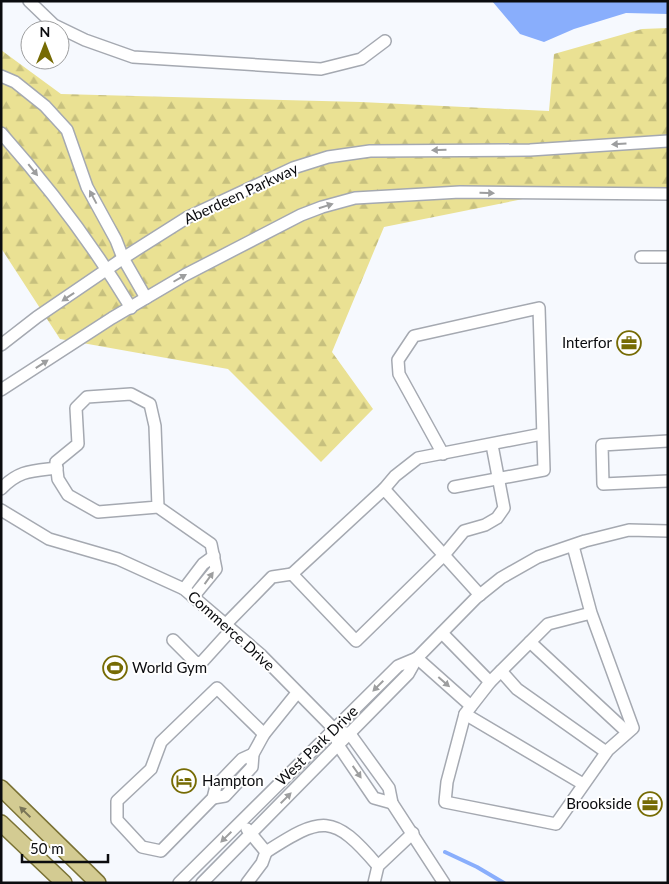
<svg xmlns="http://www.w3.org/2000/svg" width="669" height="884" font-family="Lato,sans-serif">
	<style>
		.forest { fill: url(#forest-firs) }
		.water { fill: #89aefc }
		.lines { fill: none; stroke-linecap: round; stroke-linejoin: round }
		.stream { stroke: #89aefc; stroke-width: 4 }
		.minor-casing { stroke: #a5a9b1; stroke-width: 14 }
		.major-casing { stroke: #7a7235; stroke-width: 18 }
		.minor { stroke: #fff; stroke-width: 11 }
		.major { stroke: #d3cb92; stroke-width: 15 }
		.oneway { fill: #9d9e9f }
		.oneway2 { fill: #797557 }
		.labels { text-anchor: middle; stroke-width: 4; stroke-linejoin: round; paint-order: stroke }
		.street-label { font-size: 15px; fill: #0b0c0f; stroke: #fff }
		.poi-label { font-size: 15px; fill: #0b0c0f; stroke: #fff; text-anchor: end }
	</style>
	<defs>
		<pattern id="forest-firs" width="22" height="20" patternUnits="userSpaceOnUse" patternTransform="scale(1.25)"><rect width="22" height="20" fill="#eae193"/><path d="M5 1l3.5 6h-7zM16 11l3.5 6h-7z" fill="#c7c07e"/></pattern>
	</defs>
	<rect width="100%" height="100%" fill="#f6f9fe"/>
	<path class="forest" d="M668 28V197L548 194 384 227 332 352 373 409 321 462 228 369 60 339 1 248V50L61 94 361 102 549 111 554 54 642 29Z"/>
	<path class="water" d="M492 1H668V14L626 13 574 29 544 42 520 34Z"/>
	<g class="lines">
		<path class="stream" d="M445 852 477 867 504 883"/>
		<g class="minor-casing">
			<g id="minor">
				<path d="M29 1 54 25 85 40 133 57 321 69 361 59 385 41"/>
				<path d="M1 76 15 82 45 106 67 130 87 187 116 240 123 258 146 298"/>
				<path d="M1 133C50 188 93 245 131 308"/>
				<path d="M641 257H668"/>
				<path d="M1 345 37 317 128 255 188 217 293 168 328 157 370 151 530 150 668 141"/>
				<path d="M1 390 112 318 185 275 301 215 322 207 355 198 460 192 668 194"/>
				<path d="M668 441 602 445 603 484 668 481"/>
				<path d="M443 454 399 374 398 360 414 336 539 308 544 470 454 487"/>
				<path d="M1 489C19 470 32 471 57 468"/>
				<path d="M384 489 395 476 418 458 542 434"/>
				<path d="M158 507 155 426 150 404 131 394 87 397 76 408 78 444 56 462 58 479 68 495 98 512 158 507 211 544 216 569 193 597"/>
				<path d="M1 510 49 539 118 559 184 589 260 654 335 730 350 734 389 788 392 803 444 883"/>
				<path d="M573 546 591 613 548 624 490 682 465 714 447 782 445 802 556 824 608 750 633 728 591 613"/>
				<path d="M184 589 203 564 214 556"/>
				<path d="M480 595C448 560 416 524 384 489L292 574 356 641 444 555 464 531 485 525 497 518 504 508 492 445"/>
				<path d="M225 625 272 577 292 574"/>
				<path d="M442 633 490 682"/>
				<path d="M173 640 196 663 202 662 231 630"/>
				<path d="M530 642 627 732"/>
				<path d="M417 658 471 706"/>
				<path d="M501 671 517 689 606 752"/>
				<path d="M465 714 583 784"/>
				<path d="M337 739 338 745 374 798 392 803"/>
				<path d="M253 754 242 759 216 786 213 798 161 851 142 847 117 820V801L151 769 161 742 217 688 264 734"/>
				<path d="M213 798 225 796 252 767 253 754 264 734 297 693"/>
				<path d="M266 852C322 816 333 813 378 866"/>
				<path d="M179 883 398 666 417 658"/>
				<path d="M202 883 408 674 417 658 476 598 501 578 538 557 585 541 629 530 668 531"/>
				<path d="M247 883 262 863 266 852 247 829"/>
				<path d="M374 883 378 866 413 833"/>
			</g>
		</g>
		<g class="major-casing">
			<g id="major">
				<path d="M1 788 98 883"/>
				<path d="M1 823 64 883"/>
			</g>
		</g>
		<use href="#minor" class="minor"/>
		<use href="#major" class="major"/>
	</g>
	<defs><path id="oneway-solid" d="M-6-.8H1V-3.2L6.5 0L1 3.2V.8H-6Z" transform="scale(1.25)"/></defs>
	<g class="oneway">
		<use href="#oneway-solid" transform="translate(619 144) rotate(176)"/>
		<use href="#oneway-solid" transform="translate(439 150) rotate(178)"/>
		<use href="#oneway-solid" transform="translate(33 170) rotate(51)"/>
		<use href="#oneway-solid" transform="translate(487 193) rotate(1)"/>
		<use href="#oneway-solid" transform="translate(93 197) rotate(-118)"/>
		<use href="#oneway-solid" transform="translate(326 206) rotate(-17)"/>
		<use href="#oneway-solid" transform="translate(180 278) rotate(-30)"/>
		<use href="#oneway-solid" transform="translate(68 297) rotate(146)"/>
		<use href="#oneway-solid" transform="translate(42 364) rotate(-33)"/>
		<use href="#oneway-solid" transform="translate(209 578) rotate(-54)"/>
		<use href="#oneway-solid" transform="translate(444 682) rotate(41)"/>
		<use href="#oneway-solid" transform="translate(378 686) rotate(135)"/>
		<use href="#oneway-solid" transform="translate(357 772) rotate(55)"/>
		<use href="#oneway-solid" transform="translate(286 798) rotate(-45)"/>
		<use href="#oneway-solid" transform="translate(226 837) rotate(136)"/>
	</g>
	<use class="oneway2" href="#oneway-solid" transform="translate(25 812) rotate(-136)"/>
	<defs>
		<g id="office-ring" transform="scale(1.25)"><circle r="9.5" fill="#fff" stroke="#766b04" stroke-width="1.5"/><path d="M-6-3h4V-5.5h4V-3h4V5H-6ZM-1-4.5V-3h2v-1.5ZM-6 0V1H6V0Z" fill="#766b04"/></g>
		<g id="stadium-ring" transform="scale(1.25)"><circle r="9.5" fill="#fff" stroke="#766b04" stroke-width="1.5"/><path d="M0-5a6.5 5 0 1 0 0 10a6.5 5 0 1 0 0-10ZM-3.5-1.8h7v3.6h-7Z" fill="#766b04"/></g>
		<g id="hotel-ring" transform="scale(1.25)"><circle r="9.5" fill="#fff" stroke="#766b04" stroke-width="1.5"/><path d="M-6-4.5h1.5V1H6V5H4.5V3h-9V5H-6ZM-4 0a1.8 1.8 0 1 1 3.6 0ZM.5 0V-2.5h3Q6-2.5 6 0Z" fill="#766b04"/></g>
	</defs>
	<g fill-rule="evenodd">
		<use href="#office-ring" x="629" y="343"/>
		<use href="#stadium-ring" x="115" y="668"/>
		<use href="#hotel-ring" x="184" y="781"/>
		<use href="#office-ring" x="650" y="804"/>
	</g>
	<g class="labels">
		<g class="street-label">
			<text transform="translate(241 194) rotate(-25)" y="5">Aberdeen Parkway</text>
			<text transform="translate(231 631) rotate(42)" y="5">Commerce Drive</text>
			<text transform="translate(317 746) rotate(-44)" y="5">West Park Drive</text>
		</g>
		<g class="poi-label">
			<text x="612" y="348">Interfor</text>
			<text x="132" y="673" text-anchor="start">World Gym</text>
			<text x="202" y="786" text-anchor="start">Hampton</text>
			<text x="632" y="809">Brookside</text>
		</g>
	</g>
	<rect width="669" height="884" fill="none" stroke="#0b0c0f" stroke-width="5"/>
	<g transform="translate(45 45)"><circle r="24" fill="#ffffff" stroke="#9d9e9f"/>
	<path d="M0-4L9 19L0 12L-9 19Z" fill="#766b04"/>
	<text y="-8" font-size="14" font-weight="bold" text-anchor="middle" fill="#0b0c0f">N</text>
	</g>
	<path d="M22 854v8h86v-8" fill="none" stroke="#0b0c0f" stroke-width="2.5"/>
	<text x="30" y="854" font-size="15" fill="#0b0c0f" stroke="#ffffff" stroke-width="4" paint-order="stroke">50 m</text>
</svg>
